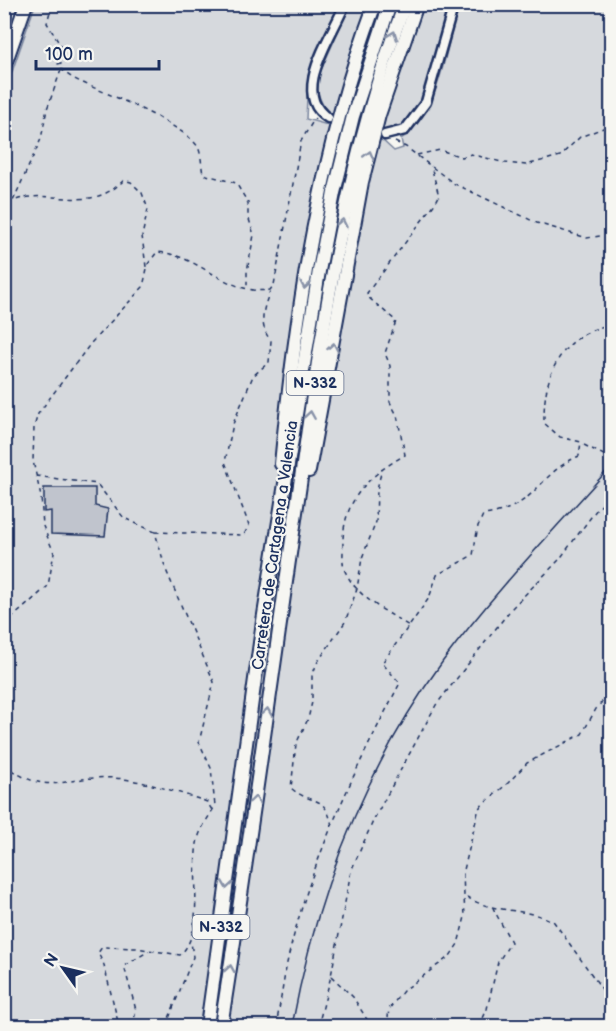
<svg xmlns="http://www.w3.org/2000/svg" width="616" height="1031" font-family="'Balsamiq Sans',sans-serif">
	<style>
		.green { fill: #d6d9dd; stroke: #78849e; stroke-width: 1.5 }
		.building { fill: #c0c4cd; stroke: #1b2f5e; stroke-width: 1.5 }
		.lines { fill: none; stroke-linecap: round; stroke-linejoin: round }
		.minor-casing { stroke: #1b2f5e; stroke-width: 13 }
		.highway-casing { stroke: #1b2f5e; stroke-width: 16 }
		.path { stroke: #1b2f5e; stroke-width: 1.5; stroke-dasharray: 4.5 4.5; stroke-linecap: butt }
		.minor { stroke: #f6f6f2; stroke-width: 8 }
		.highway { stroke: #f6f6f2; stroke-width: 12 }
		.tram { stroke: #1b2f5e; stroke-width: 1.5 }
		.oneway { stroke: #8892a8 }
		.labels { text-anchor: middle; stroke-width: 4.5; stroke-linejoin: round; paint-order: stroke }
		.shield { fill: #f6f6f2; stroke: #5d6b8a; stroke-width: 1.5 }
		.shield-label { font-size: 15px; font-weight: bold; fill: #1b2f5e }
		.street-label { font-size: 16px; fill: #1b2f5e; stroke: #f6f6f2 }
	</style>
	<rect width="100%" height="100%" fill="#f6f6f2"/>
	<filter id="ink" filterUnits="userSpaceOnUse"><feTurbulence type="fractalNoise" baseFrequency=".0167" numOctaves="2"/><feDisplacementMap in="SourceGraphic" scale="12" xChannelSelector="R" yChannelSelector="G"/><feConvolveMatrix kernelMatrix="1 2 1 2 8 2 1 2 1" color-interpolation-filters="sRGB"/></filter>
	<g filter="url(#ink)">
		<g class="green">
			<path d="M35 5H341L308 76 306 119 382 140 394 151 403 148 401 139C441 112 445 47 459 5H611V1026H5L4 95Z"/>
			<path d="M350 5H368L334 117C322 109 316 93 317 79Z"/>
			<path d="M425 5H451C443 31 426 122 397 129L396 125 385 131 381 127 409 42Z"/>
		</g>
		<path class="building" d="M44 488H95V506L108 509 105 536 51 534V511L44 512Z"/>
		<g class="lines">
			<g class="minor-casing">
				<g id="minor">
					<path d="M328 118C289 94 333 35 345 4"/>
					<path d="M385 135 405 130 426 102 454 4"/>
				</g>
			</g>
			<g class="highway-casing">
				<g id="highway">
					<path d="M4 9 6 4"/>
					<path d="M4 67 26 4"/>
					<path d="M281 464C296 309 320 150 375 4"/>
					<path d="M309 471 362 182 379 115 417 4"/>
					<path d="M207 1026 263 621 319 271 334 193 353 116 390 4"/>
					<path d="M221 1026C250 844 274 661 301 478 324 318 346 157 405 4"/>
				</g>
			</g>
			<g class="path">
				<path d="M52 4 47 23 62 48 61 63 58 64C66 78 84 83 97 89 120 99 186 127 198 147 202 156 201 165 203 174L236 183 248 203V216L254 235 247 271V288"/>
				<path d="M61 70 47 109 41 139 13 201C54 186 88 216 124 180L131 182 142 193 148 209 142 236 146 267"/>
				<path d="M395 142 406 147 453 183 537 223 587 238 612 234"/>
				<path d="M417 155 440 150 462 157 471 154 505 163 526 165 560 156 580 137 606 127 612 134"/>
				<path d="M584 445 604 455 612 447"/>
				<path d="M36 476 97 484 124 518 155 532 166 570 214 682 199 742 211 768 215 806C209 817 201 827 198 839 190 871 206 931 180 955L136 948 102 947 98 953 104 965 119 1026"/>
				<path d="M155 532 244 535 249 525 225 462 233 424 253 376 269 362 271 341C258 325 263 309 270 291"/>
				<path d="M4 625 48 586 54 553 43 526 41 497 33 461 34 427 38 414 91 343 143 287 148 264 157 252C198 254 228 296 270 290L274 285 301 141 315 118"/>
				<path d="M410 625 429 598 437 575 473 555 478 526 483 515C538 508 535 475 579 456L581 442 560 437 544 423C543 373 561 335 612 324"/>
				<path d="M4 765C53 800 63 774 114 778 142 780 173 791 199 799L207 802 212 810"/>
				<path d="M332 826C325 792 311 806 291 788L296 744 308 719 312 702V676L317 663 345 622 357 589 362 558 376 522 377 489 382 469"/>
				<path d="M467 897C493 914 527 907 554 922L612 1003"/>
				<path d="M331 976 353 997 371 1026"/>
				<path d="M133 1026 136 1010 124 966 149 951"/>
				<path d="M166 1026 193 957 191 942"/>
				<path d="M276 1026C280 1005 283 984 287 963 309 865 354 771 400 683L382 663 409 626C386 611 359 599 346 573 342 567 343 557 343 550 341 502 366 477 405 455L397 415 390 402V366L385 353 396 321 369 298 367 293 436 202 439 196 431 166"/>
				<path d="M318 1026 331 976 351 871 374 819 436 705 512 608 559 560 597 509 612 496"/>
				<path d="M387 1026 389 1009 403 991 450 956 458 944 465 917 463 874 479 808 508 783 527 763 582 734 596 709 612 690"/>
				<path d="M483 1026 481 1023 487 1009 498 962 511 942 493 908"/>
			</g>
			<use href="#minor" class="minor"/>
			<use href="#highway" class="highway"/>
			<path class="tram" d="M292 1026C316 895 364 770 443 661 494 592 555 529 612 465"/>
		</g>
		<defs><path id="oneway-chevron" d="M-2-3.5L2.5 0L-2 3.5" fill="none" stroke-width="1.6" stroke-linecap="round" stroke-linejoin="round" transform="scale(1.5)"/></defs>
		<g class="oneway">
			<use href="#oneway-chevron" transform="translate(393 35) rotate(-70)"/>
			<use href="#oneway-chevron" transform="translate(369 155) rotate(-75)"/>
			<use href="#oneway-chevron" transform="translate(342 223) rotate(-79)"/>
			<use href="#oneway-chevron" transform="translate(305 285) rotate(100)"/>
			<use href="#oneway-chevron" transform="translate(333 347) rotate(-80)"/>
			<use href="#oneway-chevron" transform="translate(310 415) rotate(-81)"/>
			<use href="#oneway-chevron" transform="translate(267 712) rotate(-82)"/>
			<use href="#oneway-chevron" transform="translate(255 800) rotate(-82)"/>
			<use href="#oneway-chevron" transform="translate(227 885) rotate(98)"/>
			<use href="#oneway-chevron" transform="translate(230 969) rotate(-81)"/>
		</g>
	</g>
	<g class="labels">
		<g class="shield">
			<rect x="286.5" y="371" width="57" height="24" rx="4.5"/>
			<rect x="192.5" y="915" width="57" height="24" rx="4.5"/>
		</g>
		<g class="shield-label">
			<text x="315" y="388">N-332</text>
			<text x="221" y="932">N-332</text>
		</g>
		<g class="street-label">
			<text transform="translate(274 545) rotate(-82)" y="6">Carretera de Cartagena a Valencia</text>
		</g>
	</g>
	<rect width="616" height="1031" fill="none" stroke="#f6f6f2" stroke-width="24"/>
	<rect x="12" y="12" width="592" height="1007" fill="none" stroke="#1b2f5e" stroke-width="2" filter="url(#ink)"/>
	<g transform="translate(63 968) rotate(304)" stroke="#f6f6f2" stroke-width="4.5" paint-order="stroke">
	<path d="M0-4.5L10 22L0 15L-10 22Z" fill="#1b2f5e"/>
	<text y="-9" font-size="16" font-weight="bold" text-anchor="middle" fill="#1b2f5e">N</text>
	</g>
	<path d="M36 60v9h123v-9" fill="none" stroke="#1b2f5e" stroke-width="3"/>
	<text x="45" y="60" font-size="18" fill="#1b2f5e" stroke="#f6f6f2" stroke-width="4.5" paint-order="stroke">100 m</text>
</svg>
